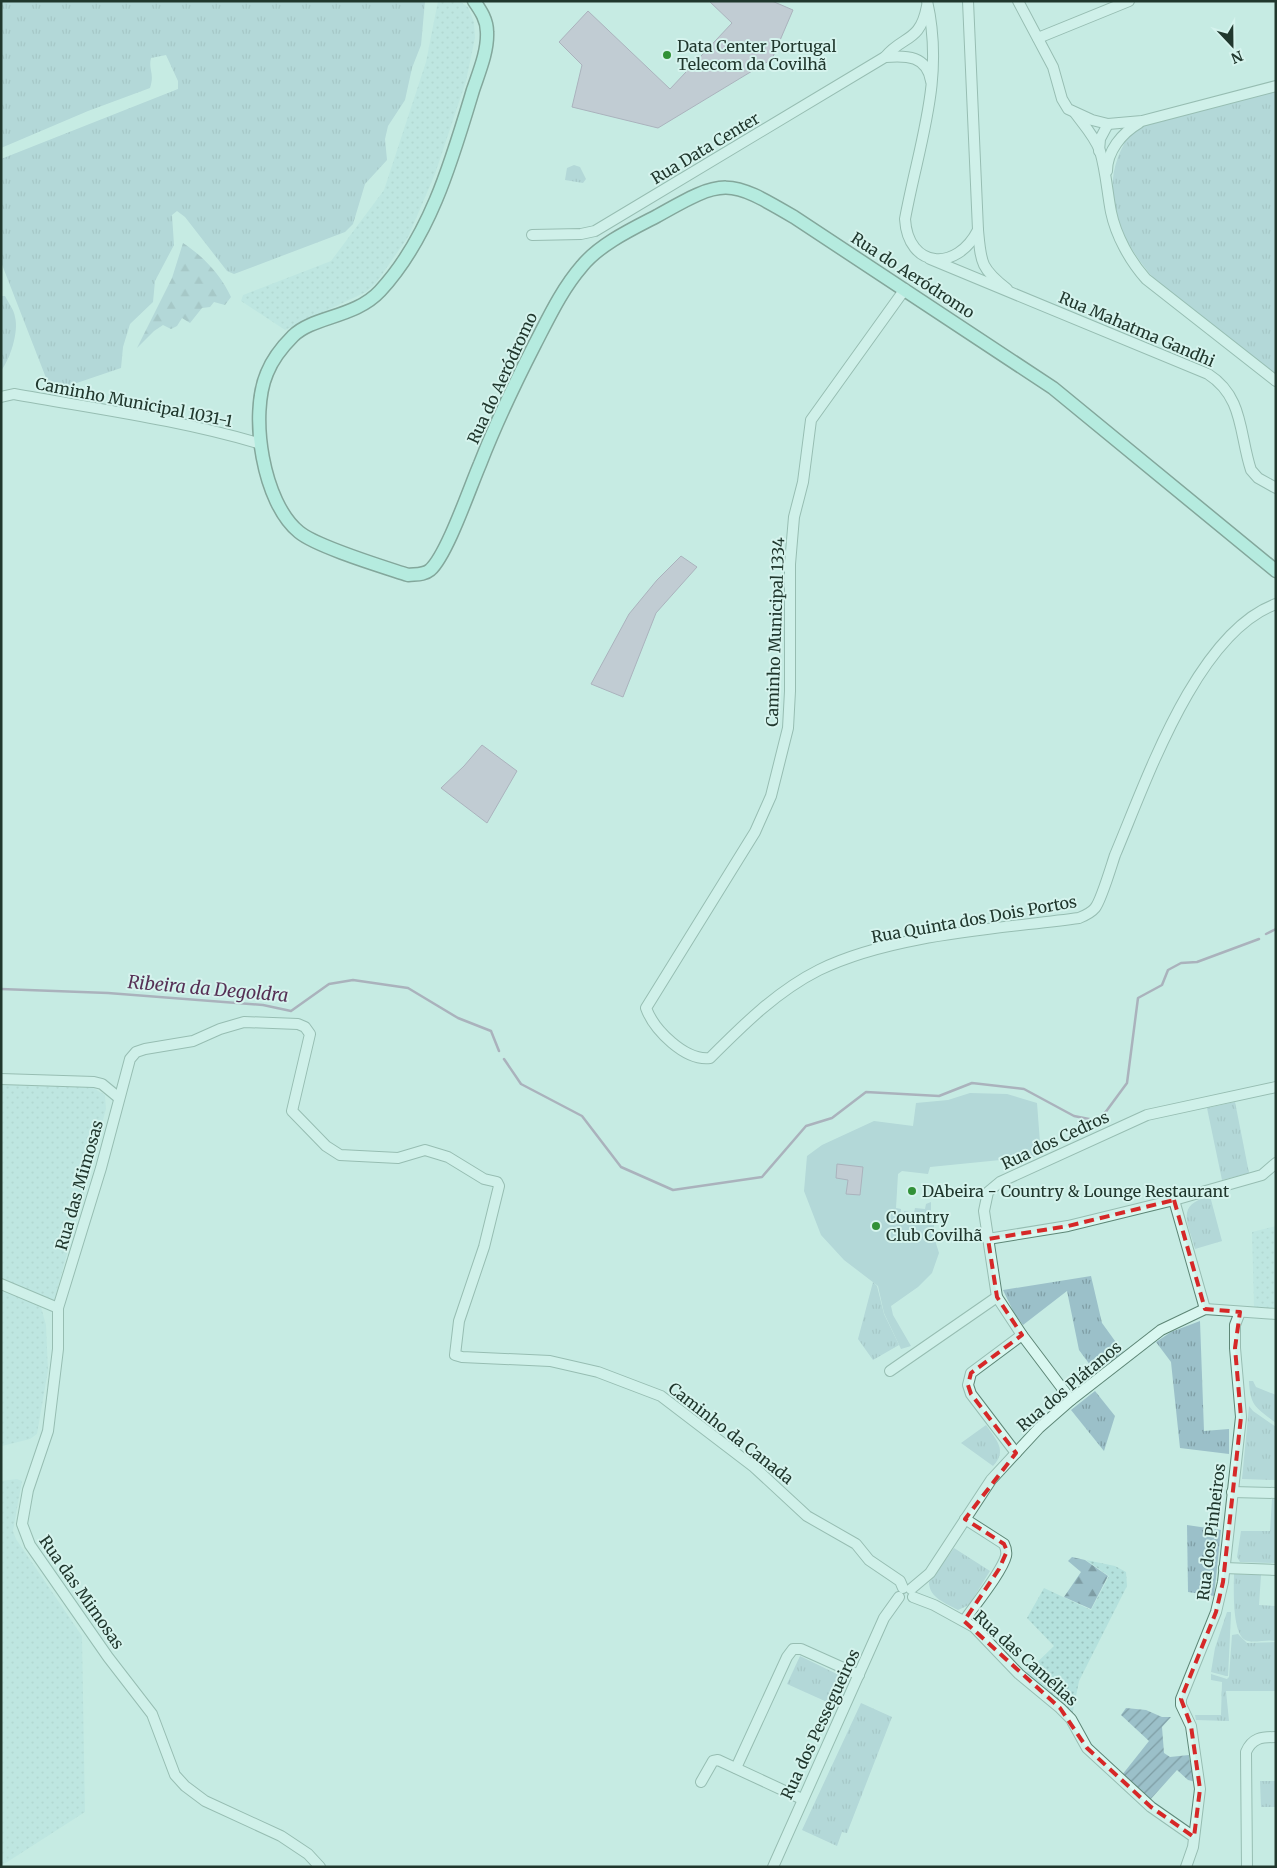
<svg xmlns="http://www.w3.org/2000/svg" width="1277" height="1868" font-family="Merriweather,serif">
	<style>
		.farmland { fill: url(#farmland-dots) }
		.grass { fill: url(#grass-tufts) }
		.forest { fill: url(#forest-firs) }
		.garden { fill: url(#garden-furrows) }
		.pitch { fill: #9bc0c9 }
		.water { fill: #baa7bf; stroke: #886e8d }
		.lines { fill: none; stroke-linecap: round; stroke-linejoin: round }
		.stream { stroke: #886e8d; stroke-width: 2.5 }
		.minor-casing { stroke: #5d8676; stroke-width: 12 }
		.major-casing { stroke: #315444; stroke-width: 15 }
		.minor { stroke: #d9f7f0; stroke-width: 10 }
		.major { stroke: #a1ecda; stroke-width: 12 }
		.marked { fill: none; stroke: #d62828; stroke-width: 4; stroke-dasharray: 10 6; stroke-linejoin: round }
		.poi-dot { fill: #319137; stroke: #d5f3ed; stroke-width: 2 }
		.labels { text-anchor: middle; stroke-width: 4; stroke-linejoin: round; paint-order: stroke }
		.poi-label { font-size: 16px; fill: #20372d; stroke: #d5f3ed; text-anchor: start }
		.street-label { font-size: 16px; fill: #20372d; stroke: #d5f3ed }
		.water-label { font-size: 18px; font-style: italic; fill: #563055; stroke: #d5f3ed }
	</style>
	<defs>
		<pattern id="farmland-dots" width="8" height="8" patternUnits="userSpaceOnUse" patternTransform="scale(1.25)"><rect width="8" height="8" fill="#b4e1dd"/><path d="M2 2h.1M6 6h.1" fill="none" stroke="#9ac2be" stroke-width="1.8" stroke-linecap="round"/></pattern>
		<pattern id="grass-tufts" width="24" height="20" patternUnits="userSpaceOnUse" patternTransform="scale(1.25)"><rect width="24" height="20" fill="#9bc0c9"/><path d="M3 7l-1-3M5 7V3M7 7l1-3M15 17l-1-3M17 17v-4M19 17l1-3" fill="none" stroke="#7e9da4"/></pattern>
		<pattern id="forest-firs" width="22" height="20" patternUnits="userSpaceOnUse" patternTransform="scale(1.25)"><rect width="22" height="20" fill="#9bc0c9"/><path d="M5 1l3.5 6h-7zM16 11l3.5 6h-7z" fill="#7e9da4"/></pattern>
		<pattern id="garden-furrows" width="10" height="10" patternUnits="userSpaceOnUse" patternTransform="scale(1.25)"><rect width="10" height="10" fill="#9bc0c9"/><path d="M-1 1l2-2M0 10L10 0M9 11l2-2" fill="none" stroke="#7e9da4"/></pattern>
	</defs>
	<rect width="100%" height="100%" fill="#c6ebe3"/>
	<g class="farmland">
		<path d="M438 1H459L468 7 474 22 475 38 466 81 435 174 408 237 376 283 366 292 285 330 241 301 243 295 331 261 384 190 426 62Z"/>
		<path d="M1 1084H87L105 1095 106 1109 54 1302 1 1281Z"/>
		<path d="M1276 1226V1310L1254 1308 1252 1232Z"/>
		<path d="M1 1290 41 1307 46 1325 48 1370 37 1434 30 1439 2 1446Z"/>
		<path d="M17 1479 22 1481 13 1531 16 1539 82 1636 85 1812 1 1866V1481Z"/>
		<path d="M1086 1560 1115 1566 1126 1572 1127 1586 1079 1681 1072 1716 1024 1675 1054 1646 1027 1618 1044 1588 1091 1610 1109 1576Z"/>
	</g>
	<g class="grass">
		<path d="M1 1H425L421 45 412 68 405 100 388 126 385 139 387 160 365 184 353 224 345 232 234 274 227 271 185 217 177 211 172 215 174 245 155 281 153 302 130 324 123 347 121 368 56 390 48 383 1 262V159L178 89V81L166 55 151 58C148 70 155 73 150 88L88 111 1 148Z"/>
		<path d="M1276 90V375C1244 350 1212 325 1180 299 1169 290 1154 281 1146 269 1110 224 1098 175 1135 127Z"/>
		<path d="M574 165 580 167 586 179 583 183 565 180 567 168Z"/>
		<path d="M1 296H5C8 302 14 310 15 317 19 332 10 359 1 371Z"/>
		<path d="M1235 1102 1249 1173 1222 1180 1207 1108Z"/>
		<path d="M1210 1196 1222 1241 1195 1249C1188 1222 1175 1205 1210 1196Z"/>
		<path d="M1091 1276 1102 1323 1123 1352 1096 1373 1079 1350 1067 1291 1023 1325 1014 1313 1003 1290Z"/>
		<path d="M873 1282 877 1286 884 1314 899 1345 873 1360 858 1339Z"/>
		<path d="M1200 1321 1204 1431 1229 1429V1454L1180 1448 1171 1362 1156 1342 1171 1332Z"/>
		<path d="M1249 1381H1253L1256 1387 1276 1395V1423C1257 1408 1250 1407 1249 1381Z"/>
		<path d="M1095 1391 1115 1416 1104 1451 1071 1410Z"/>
		<path d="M1249 1406 1253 1411 1276 1427V1480L1242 1479Z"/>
		<path d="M986 1425C996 1439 1008 1451 993 1466L961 1443Z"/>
		<path d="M1272 1499H1276V1563L1240 1562 1237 1557 1241 1531H1270Z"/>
		<path d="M1187 1525 1221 1530 1214 1596 1188 1592Z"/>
		<path d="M954 1548 990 1571 969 1605 958 1610C946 1603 929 1598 929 1582Z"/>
		<path d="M1234 1574 1261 1575 1259 1605 1276 1606V1641C1266 1639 1257 1643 1248 1641 1231 1638 1234 1586 1234 1574Z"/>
		<path d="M1227 1612H1231V1615L1228 1676H1226L1211 1672 1215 1648Z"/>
		<path d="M1238 1634 1247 1643 1276 1642V1691H1226L1229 1721 1196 1720 1195 1715H1221L1222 1682 1211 1680V1674L1227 1679 1229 1677 1232 1635Z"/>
		<path d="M800 1656 847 1679 836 1706 787 1684Z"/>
		<path d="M861 1703 892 1717 847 1833 842 1832 837 1846 802 1830Z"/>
		<path d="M1260 1781H1276V1807H1261Z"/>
	</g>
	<g class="forest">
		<path d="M183 243C203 256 221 275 231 297L225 305 214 302 210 307 202 308 190 323 182 318 177 326 171 329 163 325 154 331 137 348 172 278Z"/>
		<path d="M1072 1557 1085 1560 1108 1576 1091 1609 1064 1597 1081 1572 1068 1561Z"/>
	</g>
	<path class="garden" d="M1126 1708 1146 1710 1162 1717H1171L1162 1727 1164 1753 1170 1757 1189 1755 1190 1763 1193 1764 1196 1782 1188 1780 1177 1770 1149 1801 1122 1775 1149 1741 1121 1715Z"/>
	<path class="pitch" d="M970 1093 1007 1094 1037 1103 1041 1156 930 1167 928 1174 902 1171 898 1174 896 1208 901 1209 900 1217H904V1211L914 1213 915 1208 925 1209 926 1204 931 1202V1213H934V1237L939 1253 932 1273 918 1287 891 1306 893 1315 911 1346 901 1349 884 1313 878 1286 844 1260 821 1235 804 1191 807 1156 822 1145 874 1121 913 1126 916 1103 948 1100Z"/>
	<g class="water">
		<path d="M709 1H772L793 10 772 59 658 128 572 107 582 65 559 42 588 11 670 89 732 23Z"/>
		<path d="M681 556 697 567 656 613 623 697 591 684 629 614 657 580Z"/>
		<path d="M482 745 517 771 487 823 441 788 464 766Z"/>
		<path d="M837 1164 863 1167 860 1195 846 1194 848 1180 836 1178Z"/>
	</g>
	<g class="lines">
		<g class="stream">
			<path d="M1266 934 1276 929"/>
			<path d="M1 989 108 993 263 1005 291 1011 329 984 353 980 408 988 458 1018 491 1031 499 1051"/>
			<path d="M504 1059 521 1084 582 1116 621 1167 673 1190 762 1177 806 1126 832 1118 866 1092 939 1096 972 1083 1024 1089 1074 1116 1099 1121 1127 1083 1138 998 1162 985 1168 970 1181 963 1197 962 1259 939"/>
		</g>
		<g class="minor-casing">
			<g id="minor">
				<path d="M927 1C945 79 919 143 905 219 908 269 957 272 978 230L968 1"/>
				<path d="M1018 1 1053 67 1062 99 1068 109 1092 120 1108 124 1142 121 1276 86"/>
				<path d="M1038 38 1129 1"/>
				<path d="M885 57C907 55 927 56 931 81"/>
				<path d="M1075 113C1084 125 1095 137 1100 151 1106 171 1107 191 1111 212 1116 236 1130 261 1146 279L1276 381"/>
				<path d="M1099 151 1100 139 1108 124"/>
				<path d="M1107 171C1107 151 1122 133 1139 123"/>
				<path d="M978 230C981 262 980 268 1007 289"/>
				<path d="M532 235 581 234 595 231 885 57C903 35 920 43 927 6"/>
				<path d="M930 259 1208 374C1244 397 1239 434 1251 470L1258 478 1276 488"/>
				<path d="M905 289 811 420 803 482 794 517 790 564V691L788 728 771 796 755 832 646 1008C654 1030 685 1061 710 1058 743 1025 777 991 819 970 893 934 997 929 1079 918 1084 916 1091 913 1095 908 1101 901 1111 867 1115 855 1146 782 1196 633 1276 604"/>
				<path d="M1 397 14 394C97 409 181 420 261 444"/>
				<path d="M1 1079 94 1082 102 1084 119 1098"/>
				<path d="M1174 1200 1205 1309"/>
				<path d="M988 1239 1068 1226 1174 1200 1262 1175 1276 1163"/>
				<path d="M1 1284 58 1308"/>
				<path d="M890 1371 997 1297"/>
				<path d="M1071 1400 1022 1335 997 1297 984 1211 988 1192 1000 1182 1147 1115 1276 1087"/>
				<path d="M1016 1453 971 1394 968 1385 971 1373 1022 1335"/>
				<path d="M1232 1492 1276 1493"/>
				<path d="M1224 1568 1276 1570"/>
				<path d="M911 1589 930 1573 991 1480 1039 1428 1071 1400 1161 1330 1205 1309 1276 1314"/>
				<path d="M913 1597 934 1605 974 1627 1019 1674 1060 1708 1071 1719 1087 1748 1151 1807 1194 1837"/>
				<path d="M964 1621C974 1606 1002 1572 1006 1556 1007 1551 1006 1548 1004 1544L965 1519"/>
				<path d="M736 1768 787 1657 793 1649H801L859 1675"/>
				<path d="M701 1782 713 1761 718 1760 802 1799"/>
				<path d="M320 1867 308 1854 281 1836 205 1801 185 1786 175 1775 152 1714 108 1657 30 1545 22 1524 28 1490 48 1431 58 1349V1308L101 1168 130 1059 136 1052 145 1049 193 1041 220 1029 244 1022 298 1024 305 1027 310 1034 292 1111 326 1146 340 1155 398 1158 425 1150 448 1157 484 1179 497 1182 499 1186 484 1247 459 1321 455 1355 462 1357 550 1361 598 1372 661 1396 754 1467 807 1516 856 1544 869 1560 900 1581 903 1588"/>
				<path d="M773 1867 884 1618 899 1597"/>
				<path d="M1186 1867 1193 1847 1200 1789 1191 1726 1181 1705V1699L1216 1612 1223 1582 1241 1417 1235 1348V1325L1240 1312"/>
				<path d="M1247 1867 1246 1752C1252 1738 1261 1737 1276 1737"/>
			</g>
		</g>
		<g class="major-casing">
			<path id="major" d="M474 1C481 11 487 20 487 32 488 51 479 72 473 90 452 160 430 237 380 291 355 318 313 316 293 336 282 347 273 358 267 373 249 415 263 503 299 532 317 547 384 567 408 575 416 574 424 575 430 570 447 555 470 487 480 464 496 423 515 383 535 344 549 317 562 289 582 266 600 244 632 229 657 216 724 178 728 178 794 217L1053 388 1276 571"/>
		</g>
		<use href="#minor" class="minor"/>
		<use href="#major" class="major"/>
	</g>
	<path d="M0 0H1277V1868H0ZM1174 1200 1205 1309 1240 1312 1235 1348 1241 1417 1223 1582 1216 1612 1181 1699 1191 1726 1200 1789 1194 1837 1151 1807 1087 1748 1060 1708 964 1621 999 1569 1007 1551 1004 1544 965 1519 1016 1453 971 1394 968 1385 971 1373 1022 1335 997 1297 988 1239 1068 1226Z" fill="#c6ebe3" fill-opacity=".55" fill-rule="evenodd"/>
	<path class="marked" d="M1174 1200 1205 1309 1240 1312 1235 1348 1241 1417 1223 1582 1216 1612 1181 1699 1191 1726 1200 1789 1194 1837 1151 1807 1087 1748 1060 1708 964 1621 999 1569 1007 1551 1004 1544 965 1519 1016 1453 971 1394 968 1385 971 1373 1022 1335 997 1297 988 1239 1068 1226Z"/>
	<g class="poi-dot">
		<circle cx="667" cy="55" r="5"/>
		<circle cx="912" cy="1191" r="5"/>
		<circle cx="876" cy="1226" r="5"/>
	</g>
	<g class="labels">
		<g class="poi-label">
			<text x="677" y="52">Data Center Portugal<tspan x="677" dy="18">Telecom da Covilhã</tspan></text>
			<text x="922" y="1197">DAbeira - Country &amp; Lounge Restaurant</text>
			<text x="886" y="1223">Country<tspan x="886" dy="18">Club Covilhã</tspan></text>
		</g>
		<g class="street-label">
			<text transform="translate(705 148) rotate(-31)" y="6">Rua Data Center</text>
			<text transform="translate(913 275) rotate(33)" y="6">Rua do Aeródromo</text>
			<text transform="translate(1137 329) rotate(23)" y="6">Rua Mahatma Gandhi</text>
			<text transform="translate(502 378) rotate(-65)" y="6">Rua do Aeródromo</text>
			<text transform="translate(134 402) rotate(11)" y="6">Caminho Municipal 1031-1</text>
			<text transform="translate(775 632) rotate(-88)" y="6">Caminho Municipal 1334</text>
			<text transform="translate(974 919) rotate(-10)" y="6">Rua Quinta dos Dois Portos</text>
			<text transform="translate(1055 1140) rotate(-25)" y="6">Rua dos Cedros</text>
			<text transform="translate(79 1185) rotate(-74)" y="6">Rua das Mimosas</text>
			<text transform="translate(1069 1386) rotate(-40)" y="6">Rua dos Plátanos</text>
			<text transform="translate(731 1433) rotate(38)" y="6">Caminho da Canada</text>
			<text transform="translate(1211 1532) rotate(-83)" y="6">Rua dos Pinheiros</text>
			<text transform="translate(82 1592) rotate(55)" y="6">Rua das Mimosas</text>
			<text transform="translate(1026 1658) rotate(42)" y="6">Rua das Camélias</text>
			<text transform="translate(820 1724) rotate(-65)" y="6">Rua dos Pessegueiros</text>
		</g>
		<g class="water-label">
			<text transform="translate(208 989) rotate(5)" y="6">Ribeira da Degoldra</text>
		</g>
	</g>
	<rect width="1277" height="1868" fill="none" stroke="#20372d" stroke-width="5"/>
	<g transform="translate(1232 45) rotate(158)" stroke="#d5f3ed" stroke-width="4" paint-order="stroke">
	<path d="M0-4L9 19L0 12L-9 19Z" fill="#20372d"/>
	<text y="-8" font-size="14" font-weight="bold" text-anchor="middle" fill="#20372d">N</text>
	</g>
</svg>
